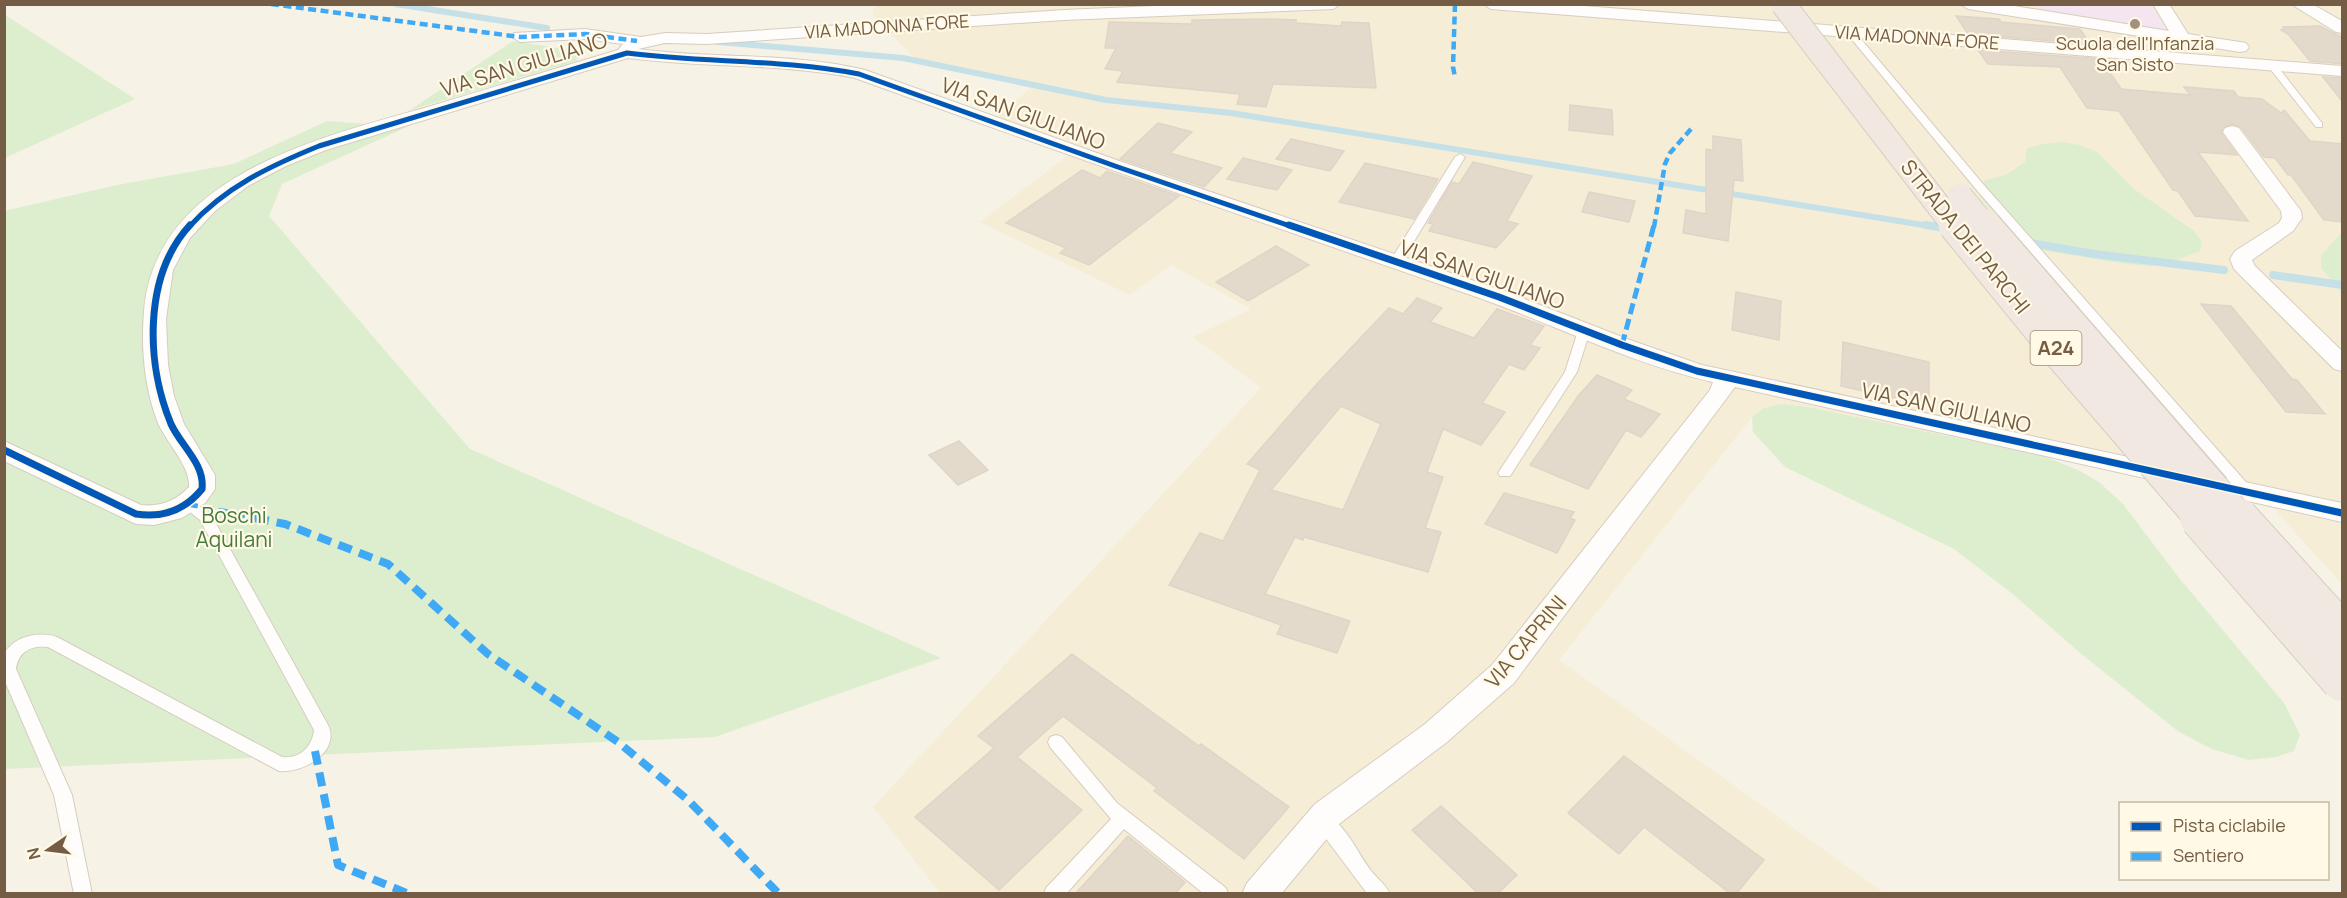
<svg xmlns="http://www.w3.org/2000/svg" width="2347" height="898" font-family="Manrope,sans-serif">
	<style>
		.residential { fill: #f6edd7 }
		.education { fill: #f4e5f0 }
		.green { fill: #ddeece }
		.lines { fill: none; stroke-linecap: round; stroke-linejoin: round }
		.stream-far1 { stroke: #c6e0e7; stroke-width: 6 }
		.stream { stroke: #c6e0e7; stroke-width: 8 }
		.building { fill: #e3dacc; stroke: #dfd5c7; stroke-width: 1.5; fill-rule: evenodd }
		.lane-casing { stroke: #d5cdc0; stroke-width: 2 }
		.street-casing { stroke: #d5cdc0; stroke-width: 2 }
		.lane { fill: #fefdfb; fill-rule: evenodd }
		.street { fill: #fefdfb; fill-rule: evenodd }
		.highway-bridge-far2-casing { stroke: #d5cdc2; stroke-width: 26; stroke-linecap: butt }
		.highway-bridge-far1-casing { stroke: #d5cdc2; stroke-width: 33; stroke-linecap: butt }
		.highway-bridge-casing { stroke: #d5cdc2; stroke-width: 42; stroke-linecap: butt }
		.highway-bridge-far2 { stroke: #f1e9e1; stroke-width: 24 }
		.highway-bridge-far1 { stroke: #f1e9e1; stroke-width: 31 }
		.highway-bridge { stroke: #f1e9e1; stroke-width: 40 }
		.quiet-far2 { stroke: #3fa9f5; stroke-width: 4.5; stroke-dasharray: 8 4.5; stroke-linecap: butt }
		.quiet-far1 { stroke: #3fa9f5; stroke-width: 5; stroke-dasharray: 11 5; stroke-linecap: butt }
		.quiet { stroke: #3fa9f5; stroke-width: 8; stroke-dasharray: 14 8; stroke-linecap: butt }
		.cycleway-far1-casing { stroke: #fff9e5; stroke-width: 8 }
		.cycleway-casing { stroke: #fff9e5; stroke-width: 10 }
		.cycleway-far1 { stroke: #0057b8; stroke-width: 5 }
		.cycleway { stroke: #0057b8; stroke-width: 7 }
		.poi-dot { fill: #a2917d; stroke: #fff9e5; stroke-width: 2 }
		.labels { text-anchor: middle; stroke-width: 4.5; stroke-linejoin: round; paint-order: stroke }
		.far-street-label { font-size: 18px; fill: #755d45; stroke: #fff9e5 }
		.far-poi-label { font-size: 18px; fill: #755d45; stroke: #fff9e5 }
		.shield { fill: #fff9e5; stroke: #9e8c75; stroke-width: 1.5 }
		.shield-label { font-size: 20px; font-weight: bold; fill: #755d45 }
		.street-label { font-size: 21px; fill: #755d45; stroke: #fff9e5 }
		.park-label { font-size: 21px; fill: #457b3c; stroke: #fff9e5 }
	</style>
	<rect width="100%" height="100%" fill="#f6f2e5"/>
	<path class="residential" d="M876 4 2342 5V584L2273 508 2043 456 1808 407 1781 404 1764 408 1752 417 1559 660 1884 893H940L873 807 1261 388 1193 337 1251 309 1171 265 1130 295 980 222 1070 154 991 122 1031 88 919 63 872 14Z"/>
	<path class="education" d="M2038 5H2150L2170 34 2042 13Z"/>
	<g class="green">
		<path d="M5 15 135 99 5 158Z"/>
		<path d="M513 41 583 52 576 61 410 110Z"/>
		<path d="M327 121 407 127 282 184 269 216 470 449 941 658 715 737 5 769 4 211 117 185 234 164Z"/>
		<path d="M2063 142 2080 145 2097 152 2134 189 2194 231 2202 242 2200 251 2172 262 2152 266 2127 264 2046 251 2010 232 1980 197 1978 188 1985 180 2006 175 2025 162 2027 148 2043 144Z"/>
		<path d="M2341 233H2342V292L2321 268V256Z"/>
		<path d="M1781 404 1808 407 2043 456 2078 470 2099 482 2123 504 2179 578 2284 703 2300 735 2294 751 2276 757 2249 760 2212 749 2179 732 2079 652 2014 595 1954 549 1785 467 1753 432 1752 417 1764 408Z"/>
	</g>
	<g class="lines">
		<g class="stream-far1">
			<path d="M396 4 547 28"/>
			<path d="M718 42 903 58 1106 100 1231 113 1936 227"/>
		</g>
		<g class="stream">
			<path d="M1926 225 1950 229"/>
			<path d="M2025 242 2094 254 2224 270"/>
			<path d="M2273 275 2342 285"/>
		</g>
	</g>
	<g class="building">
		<path d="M1956 16 1999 19 2001 22 2080 29 2090 44 1968 34Z"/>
		<path d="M1272 19 1296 20V23L1341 26 1342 22 1369 23 1376 88 1273 84 1266 107 1237 104 1240 94 1117 82 1123 71 1105 69 1116 48H1105L1109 22 1192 24V20Z"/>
		<path d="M2320 26 2343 38V64L2310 61 2288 34 2281 30 2285 29 2283 27Z"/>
		<path d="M1978 50 2101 59 2121 89 2190 95 2184 87 2234 91 2238 97 2262 99 2281 113 2284 110 2310 141 2343 144V222L2324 220 2291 175H2288L2275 158 2264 157 2241 127 2233 124 2223 127 2221 133 2237 155 2198 152 2248 221 2195 216 2178 191 2173 190 2119 111 2087 108 2060 67 1988 64Z"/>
		<path d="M2323 77 2343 78V102Z"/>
		<path d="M1570 105 1612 110 1613 135 1569 130Z"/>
		<path d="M1158 123 1192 132 1170 153 1222 168 1204 187 1120 159Z"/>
		<path d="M1713 136 1741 140 1743 181 1734 180 1728 241 1683 233 1686 210 1706 214V149L1713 150Z"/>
		<path d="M1291 139 1344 151 1330 171 1276 159Z"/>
		<path d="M1243 158 1292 170 1277 190 1227 179Z"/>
		<path d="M1473 162 1532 176 1507 221 1518 224 1496 248 1429 231 1433 224 1428 223 1452 182 1459 184Z"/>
		<path d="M1365 163 1438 179 1414 219 1339 202Z"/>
		<path d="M1082 170 1100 178 1107 171 1179 196 1089 265 1060 253 1066 248 1006 223Z"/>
		<path d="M1589 192 1635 201 1629 222 1582 212Z"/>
		<path d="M1276 246 1309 265 1248 301 1216 282Z"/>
		<path d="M1736 292 1781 301 1779 340 1732 330Z"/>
		<path d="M1417 298 1442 308 1430 322 1474 338 1497 309 1544 326 1530 345 1540 348 1524 370 1509 364 1482 403 1505 412 1481 445 1443 429 1427 472 1443 477 1425 528 1441 532 1428 572 1304 537 1303 540 1295 537 1265 594 1350 621 1337 653 1277 634 1281 625 1169 585 1200 533 1223 541 1260 470 1247 464 1315 386 1389 308 1403 314ZM1341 406 1381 424 1343 510 1271 490Z"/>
		<path d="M2201 304 2231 306 2292 379 2297 380 2325 414 2286 412Z"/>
		<path d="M1843 342 1929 362V406L1841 386Z"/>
		<path d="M1597 375 1632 390 1624 399 1660 414 1641 437 1626 430 1588 489 1530 465 1579 395Z"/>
		<path d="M959 441 988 470 958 485 929 455Z"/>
		<path d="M1504 493 1574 512 1570 518 1575 520 1557 553 1485 524Z"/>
		<path d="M1072 654 1199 746 1201 744 1289 807 1244 859 1154 791 1157 788 1063 716 1017 757 1082 810 999 890 915 817 994 748 978 736Z"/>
		<path d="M1624 756 1764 860 1736 894H1731L1644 827 1619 854 1568 813Z"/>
		<path d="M1441 806 1517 875 1497 894H1479L1412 830Z"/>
		<path d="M1128 836 1185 882 1175 894H1075Z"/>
	</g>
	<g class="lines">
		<g class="lane-casing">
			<g id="lane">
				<path d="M1849 32H1855L1983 184 2252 489 2254 492 2252 495H2242L1975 188 1849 36Z"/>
				<path d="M2268 62H2274L2322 123V127H2316L2268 66Z"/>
				<path d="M1460 154 1465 157 1401 263 1395 266 1391 265 1389 263 1455 157Z"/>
				<path d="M1584 327 1590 331 1577 372 1510 476H1500L1498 473 1500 470 1565 372 1578 331Z"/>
				<path d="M187 499 210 513 328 725C341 752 302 774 279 771L48 647C32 645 18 651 16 669L72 795 92 894H74L54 795 4 679V654C14 636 38 631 57 637L282 757C299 759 312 748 314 730L200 520 180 504 182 500Z"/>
				<path d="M1056 735 1062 737 1117 803 1226 888 1228 894H1204L1124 829 1066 894H1044L1046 888 1111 819 1050 747 1048 742 1050 737Z"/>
				<path d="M1321 812C1345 821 1357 853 1372 872 1378 879 1386 885 1390 894L1366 892 1312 820 1315 814Z"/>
			</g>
		</g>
		<g class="street-casing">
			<g id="street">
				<path d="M1201 4H1341L1333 9 1064 20 707 44 665 43 638 49C713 59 792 52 865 70L1122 162 1507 292 1630 340 1702 365 2342 503V522L1735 387 1514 683 1447 742 1339 824 1281 894H1242L1247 883 1315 804 1425 724 1492 665 1710 390 1713 382C1628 363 1550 322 1468 294 1263 223 1058 152 855 78 780 63 703 68 628 58L326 150 286 166 248 186 215 211 190 238 173 270 166 319 168 365 174 396 184 424 215 475V489L205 503 182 518 154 525 136 524 4 461V441L141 505C160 507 176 501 189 487 191 467 166 442 158 423 144 387 141 348 144 311 155 174 323 137 431 106 493 87 556 69 618 50L623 44 585 39 520 42 512 37 514 33 585 29 641 37 665 33 707 34 1064 10Z"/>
				<path d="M1483 4H1559L2342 66V76L1491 9Z"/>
				<path d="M1960 4H2002L2169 31 2153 4H2169L2188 34 2240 42 2246 43 2249 47 2246 51 2240 52 1968 9Z"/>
				<path d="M2291 4H2312L2342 21V33L2336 32Z"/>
				<path d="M2232 126 2239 128 2301 211 2302 218 2293 231 2252 260 2255 266 2342 351V371L2334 369 2234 269 2230 259 2235 251 2279 223 2282 218 2281 211 2223 132 2225 128Z"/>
			</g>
		</g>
		<use href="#lane" class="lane"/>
		<use href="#street" class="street"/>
		<g class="highway-bridge-far2-casing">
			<g id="highway-bridge-far2">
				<path d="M1783 4 1955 227"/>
				<path d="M1960 196 1986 227"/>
			</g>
		</g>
		<g class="highway-bridge-far1-casing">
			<g id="highway-bridge-far1">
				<path d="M1954 225 2055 349 2201 519"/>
				<path d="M1985 225 2240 519"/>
			</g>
		</g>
		<g class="highway-bridge-casing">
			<g id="highway-bridge">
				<path d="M2200 518 2342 681"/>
				<path d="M2238 518 2342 633"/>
			</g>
		</g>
		<use href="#highway-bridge-far2" class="highway-bridge-far2"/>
		<use href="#highway-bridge-far1" class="highway-bridge-far1"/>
		<use href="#highway-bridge" class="highway-bridge"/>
		<g class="quiet-far2">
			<path d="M271 4 520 37 585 34 637 41"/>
			<path d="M1455 4 1453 67 1455 77"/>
			<path d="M1654 227 1665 164 1670 153 1691 129"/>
		</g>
		<g class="quiet-far1">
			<path d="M1622 345 1654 225"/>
			<path d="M187 504 263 519"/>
		</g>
		<g class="quiet">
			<path d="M255 518 285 524 388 564 488 654 618 742 688 800 779 894"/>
			<path d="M315 751 338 865 409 894"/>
		</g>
		<g class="cycleway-far1-casing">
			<path id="cycleway-far1" d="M189 227C225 187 270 166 319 146L627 53C704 63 783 59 859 74L1115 166 1293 227"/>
		</g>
		<g class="cycleway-casing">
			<g id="cycleway">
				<path d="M1289 225 1499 297 1622 345 1697 371 2342 513"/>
				<path d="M4 450 136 514C162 518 185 510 202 489 205 464 181 446 171 424 146 364 143 276 190 225"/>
			</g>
		</g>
		<use href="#cycleway-far1" class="cycleway-far1"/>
		<use href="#cycleway" class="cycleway"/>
	</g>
	<circle class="poi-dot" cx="2135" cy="24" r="6"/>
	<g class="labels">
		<g class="far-street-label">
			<text transform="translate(887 27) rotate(-4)" y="6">VIA MADONNA FORE</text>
			<text transform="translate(1917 38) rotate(4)" y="6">VIA MADONNA FORE</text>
		</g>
		<g class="far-poi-label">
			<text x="2135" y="50">Scuola dell'Infanzia<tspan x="2135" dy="21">San Sisto</tspan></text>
		</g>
		<rect class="shield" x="2030.5" y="331" width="51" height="34" rx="4.5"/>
		<g class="shield-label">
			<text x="2056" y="355">A24</text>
		</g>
		<g class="street-label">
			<text transform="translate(524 65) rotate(-17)" y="7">VIA SAN GIULIANO</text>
			<text transform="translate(1023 114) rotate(20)" y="7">VIA SAN GIULIANO</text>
			<text transform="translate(1965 237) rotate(51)" y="7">STRADA DEI PARCHI</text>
			<text transform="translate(1482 275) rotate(19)" y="7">VIA SAN GIULIANO</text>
			<text transform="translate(1946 408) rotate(12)" y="7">VIA SAN GIULIANO</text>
			<text transform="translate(1526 642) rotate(-50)" y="7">VIA CAPRINI</text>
		</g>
		<g class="park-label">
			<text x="234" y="523">Boschi<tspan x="234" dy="24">Aquilani</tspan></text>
		</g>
	</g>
	<rect width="2347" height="898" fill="none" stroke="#755d45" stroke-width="12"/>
	<rect x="2119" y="802" width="210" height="78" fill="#fff9e5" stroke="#c8bba5" stroke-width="1.5"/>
	<rect x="2131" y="822" width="30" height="9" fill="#0057b8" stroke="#c8bba5" stroke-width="1.5"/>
	<text x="2173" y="832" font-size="18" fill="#755d45">Pista ciclabile</text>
	<rect x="2131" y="852" width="30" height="9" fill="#3fa9f5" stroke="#c8bba5" stroke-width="1.5"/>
	<text x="2173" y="862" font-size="18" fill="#755d45">Sentiero</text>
	<g transform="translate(48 850) rotate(256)" stroke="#fff9e5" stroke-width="4.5" paint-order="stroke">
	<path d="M0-4.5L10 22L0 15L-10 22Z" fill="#755d45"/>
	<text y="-9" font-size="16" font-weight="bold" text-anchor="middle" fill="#755d45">N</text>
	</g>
</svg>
